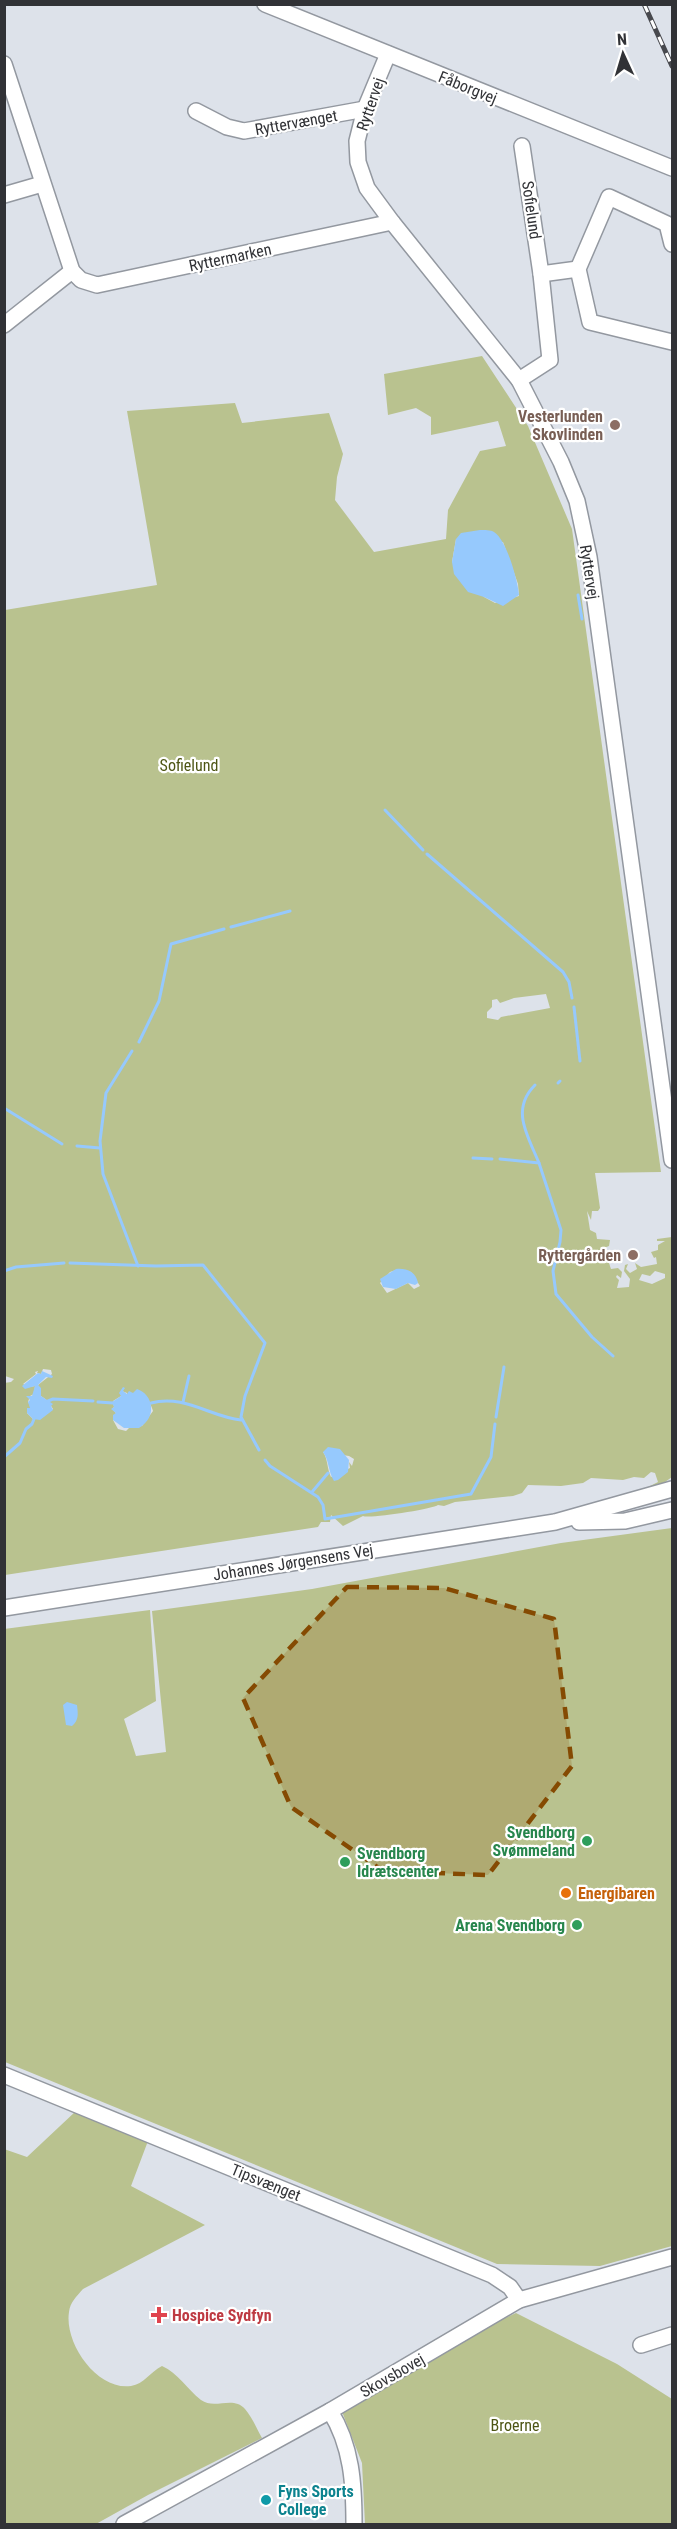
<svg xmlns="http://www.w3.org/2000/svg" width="677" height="2529" font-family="'Roboto Condensed',sans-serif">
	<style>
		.green { fill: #b9c28f; fill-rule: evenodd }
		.water { fill: #96c9fd }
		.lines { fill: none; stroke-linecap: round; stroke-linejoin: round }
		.stream { stroke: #96c9fd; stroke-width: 3 }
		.minor-casing { stroke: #9398a0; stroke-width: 18 }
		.minor { stroke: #fff; stroke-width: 15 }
		.rail-casing { stroke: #48494e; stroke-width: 5 }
		.rail { stroke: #fff; stroke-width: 3; stroke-dasharray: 9; stroke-linecap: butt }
		.marked { fill: #854a02; fill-opacity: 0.2; stroke: #854a02; stroke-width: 4.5; stroke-dasharray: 12 8; stroke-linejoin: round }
		.education-dot { fill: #8d6e63; stroke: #fff; stroke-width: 2 }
		.leisure-dot { fill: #2e9e5b; stroke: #fff; stroke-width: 2 }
		.food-dot { fill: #e8710a; stroke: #fff; stroke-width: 2 }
		.health-dot { fill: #e0444e; stroke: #fff; stroke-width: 2 }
		.culture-dot { fill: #0f9aa8; stroke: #fff; stroke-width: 2 }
		.labels { text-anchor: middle; stroke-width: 4.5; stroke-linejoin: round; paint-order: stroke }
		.street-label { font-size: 16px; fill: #313236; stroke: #fff }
		.education-label { font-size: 16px; font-weight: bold; fill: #785e54; stroke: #fff; text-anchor: end }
		.park-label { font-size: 16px; fill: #4d5514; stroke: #fff }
		.leisure-label { font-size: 16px; font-weight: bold; fill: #27864d; stroke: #fff; text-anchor: end }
		.food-label { font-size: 16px; font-weight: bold; fill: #c56008; stroke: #fff; text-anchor: start }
		.health-label { font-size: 16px; font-weight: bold; fill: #be3a42; stroke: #fff; text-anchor: start }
		.culture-label { font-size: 16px; font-weight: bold; fill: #0d838f; stroke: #fff; text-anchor: start }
	</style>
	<rect width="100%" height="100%" fill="#dde2ea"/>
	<g class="green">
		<path d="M482 356 528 426 572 529 661 1172 595 1173 600 1208 598 1211H592L591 1220 587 1211 590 1230 596 1233 597 1239 610 1240 609 1246 604 1248 606 1252 605 1255 607 1260H611L609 1263 611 1269 618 1268 622 1272 621 1278 617 1275 616 1277 619 1280 617 1288 629 1287 630 1279 624 1271 625 1265 628 1264 626 1269 630 1273 637 1269 635 1263 641 1267 657 1264 656 1257 654 1258 651 1252 658 1250V1245L665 1241H657V1239L672 1237V1477L665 1482 640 1491 658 1482 655 1473 651 1472 644 1478 634 1477 623 1480 591 1478 583 1483 561 1486 528 1485 522 1493 513 1496 455 1502 444 1506 438 1505C433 1509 369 1519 363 1516L343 1526 331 1515 330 1522H321L318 1527 5 1575 4 1383 11 1382 14 1379 5 1376V610L157 585 127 411 235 403 242 423 329 413 343 454 337 477 335 500 374 552 446 539 448 510 480 451 506 446 498 421 431 435V417L416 408 388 415 384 374ZM456 539 503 542 518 584 519 596 495 603 484 597 452 562ZM546 994 550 1008 501 1017 498 1020 487 1018V1012L492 1007V1000L497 999 500 1003 514 998ZM399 1269 411 1272 420 1286 414 1289 408 1283 387 1293 380 1283 390 1272ZM655 1271 665 1274V1278L652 1284 639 1280 642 1274 650 1276ZM43 1369 51 1370 52 1374 38 1385 41 1396 48 1401 53 1409 40 1419H33L27 1413 31 1407 28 1402 30 1396 34 1394 35 1386 30 1387 23 1384 36 1374 35 1372 38 1371 37 1373 41 1374ZM122 1391 127 1393V1396L134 1393C145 1397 150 1400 153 1411L142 1426 129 1428 126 1431 118 1429 113 1420 116 1413 112 1409 114 1407 113 1401 121 1396ZM323 1452 349 1456 354 1459 352 1466 349 1462 350 1468 331 1477C327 1469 328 1459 323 1452Z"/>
		<path d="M672 1528V2246L600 2266 497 2264 5 2062 4 1629 150 1610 156 1701 124 1719 136 1756 166 1752 152 1611 312 1589 561 1543Z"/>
		<path d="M76 2111 148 2141 131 2186 205 2225 83 2289C77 2296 70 2302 69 2312 64 2343 97 2391 131 2386 144 2384 150 2372 162 2366 178 2373 187 2389 201 2400 215 2410 233 2395 245 2409 252 2417 257 2429 262 2438L148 2495 96 2524H5L4 2149 27 2157Z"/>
		<path d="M516 2313 617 2364 672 2399V2524H365L362 2463 341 2409 444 2347Z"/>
	</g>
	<g class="water">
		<path d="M480 530C484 530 491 530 494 532 507 540 518 582 519 595L503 606 484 597 468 592 454 574 452 562 456 539 461 533Z"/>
		<path d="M396 1269C407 1268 416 1272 418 1283L415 1285 408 1283 396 1289 383 1287 380 1279Z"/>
		<path d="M42 1371 53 1376 52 1378 46 1377 38 1385 41 1388V1396L53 1404 51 1406 53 1410 40 1420 33 1419 27 1413V1408H30L28 1402 30 1400 26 1396H32L35 1386 25 1389 22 1386 38 1373 41 1374Z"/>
		<path d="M123 1387 125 1388 123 1391 127 1394 129 1391 133 1393 137 1389C153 1394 158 1417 139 1428H124L113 1420V1415L116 1413 111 1409 114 1407 112 1402 121 1396 119 1393Z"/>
		<path d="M328 1447 340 1449 349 1460 348 1472 338 1480 334 1481C328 1471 329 1460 323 1452Z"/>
		<path d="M67 1702 77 1705C78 1714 79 1720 72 1726L66 1725 63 1705Z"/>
	</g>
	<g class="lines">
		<g class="stream">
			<path d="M578 595 582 619"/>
			<path d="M385 810 423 850"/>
			<path d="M427 854 563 972 569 982 572 998"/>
			<path d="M231 927 290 911"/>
			<path d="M574 1007 580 1061"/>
			<path d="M139 1042 159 1001 171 944 224 929"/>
			<path d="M132 1051 106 1093 100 1141 103 1174 138 1266"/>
			<path d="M558 1083 560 1081"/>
			<path d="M535 1085C510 1110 528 1136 539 1163"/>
			<path d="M4 1108 62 1144"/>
			<path d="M77 1146 100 1148"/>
			<path d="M473 1158 492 1159"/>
			<path d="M500 1159 539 1163 561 1230 560 1242 553 1271 556 1294 592 1337 613 1356"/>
			<path d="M70 1263 156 1266 203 1265 265 1343 245 1396 241 1417 259 1450"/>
			<path d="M4 1271 16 1267 64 1263"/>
			<path d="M48 1401 53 1399 93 1401"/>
			<path d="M98 1402 113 1403"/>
			<path d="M183 1402 189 1376"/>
			<path d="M151 1403C184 1394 211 1417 241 1420"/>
			<path d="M496 1417 504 1367"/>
			<path d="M4 1457 20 1443 26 1429 32 1424 34 1419"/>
			<path d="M265 1460 270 1466 318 1497 323 1505 325 1519 471 1494 491 1457 495 1424"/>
			<path d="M312 1492 328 1473"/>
		</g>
		<g class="minor-casing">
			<g id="minor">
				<path d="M265 4 672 168"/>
				<path d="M388 54 365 109 357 141 358 162 367 188 392 222 519 380 561 462 577 501 589 557 672 1160"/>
				<path d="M4 64 72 271 81 280 97 285 392 222"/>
				<path d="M196 111 227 127 244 131 365 109"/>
				<path d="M4 195 42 184"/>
				<path d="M672 244 667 224 609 197 578 269 590 322 672 342"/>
				<path d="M541 274 578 269"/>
				<path d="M4 325 72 271"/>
				<path d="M519 380 550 360 541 274 522 146"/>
				<path d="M579 1522 625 1521 672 1510"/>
				<path d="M4 1608 555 1522 672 1489"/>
				<path d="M4 2075 492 2275 510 2287 519 2300"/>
				<path d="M641 2345 672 2335"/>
				<path d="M330 2411C352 2446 354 2485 354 2524"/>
				<path d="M124 2524 330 2411 519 2300 672 2257"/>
			</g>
		</g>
		<use href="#minor" class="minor"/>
		<g class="rail-casing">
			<path id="rail" d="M644 4 672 66"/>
		</g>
		<use href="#rail" class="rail"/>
	</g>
	<path class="marked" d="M347 1587 444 1588 554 1619 572 1766 488 1875 383 1871 291 1807 243 1698Z"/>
	<g class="education-dot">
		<circle cx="615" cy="425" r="6"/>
		<circle cx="633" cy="1255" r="6"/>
	</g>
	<g class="leisure-dot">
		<circle cx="587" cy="1841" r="6"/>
		<circle cx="345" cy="1862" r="6"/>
		<circle cx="577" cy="1925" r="6"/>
	</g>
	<circle class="food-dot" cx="566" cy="1893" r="6"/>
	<path class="health-dot" d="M156 2306h6v6h6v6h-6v6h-6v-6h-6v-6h6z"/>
	<circle class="culture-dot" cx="266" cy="2500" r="6"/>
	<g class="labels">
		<g class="street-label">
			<text transform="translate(468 87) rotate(22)" y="6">Fåborgvej</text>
			<text transform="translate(370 104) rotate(-71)" y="6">Ryttervej</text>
			<text transform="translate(296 122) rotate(-10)" y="6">Ryttervænget</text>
			<text transform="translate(532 210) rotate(82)" y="6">Sofielund</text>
			<text transform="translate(230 257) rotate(-12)" y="6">Ryttermarken</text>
			<text transform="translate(590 572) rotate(81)" y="6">Ryttervej</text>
			<text transform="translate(293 1562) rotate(-9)" y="6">Johannes Jørgensens Vej</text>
			<text transform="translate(266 2182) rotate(22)" y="6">Tipsvænget</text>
			<text transform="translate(392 2375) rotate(-30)" y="6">Skovsbovej</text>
		</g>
		<g class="education-label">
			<text x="603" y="422">Vesterlunden<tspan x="603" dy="18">Skovlinden</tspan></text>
			<text x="621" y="1261">Ryttergården</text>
		</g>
		<g class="park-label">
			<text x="189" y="771">Sofielund</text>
			<text x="515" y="2431">Broerne</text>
		</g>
		<g class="leisure-label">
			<text x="575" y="1838">Svendborg<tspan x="575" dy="18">Svømmeland</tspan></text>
			<text x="357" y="1859" text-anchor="start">Svendborg<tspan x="357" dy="18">Idrætscenter</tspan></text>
			<text x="565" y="1931">Arena Svendborg</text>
		</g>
		<g class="food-label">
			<text x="578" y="1899">Energibaren</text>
		</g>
		<g class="health-label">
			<text x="172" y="2321">Hospice Sydfyn</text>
		</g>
		<g class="culture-label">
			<text x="278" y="2497">Fyns Sports<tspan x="278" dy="18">College</tspan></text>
		</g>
	</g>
	<rect width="677" height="2529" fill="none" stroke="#313236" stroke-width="12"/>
	<g transform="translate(623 54) rotate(356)" stroke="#ffffff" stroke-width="4.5" paint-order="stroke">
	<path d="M0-4.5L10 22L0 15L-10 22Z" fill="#313236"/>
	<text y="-9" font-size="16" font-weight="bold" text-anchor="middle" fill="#313236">N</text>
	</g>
</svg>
